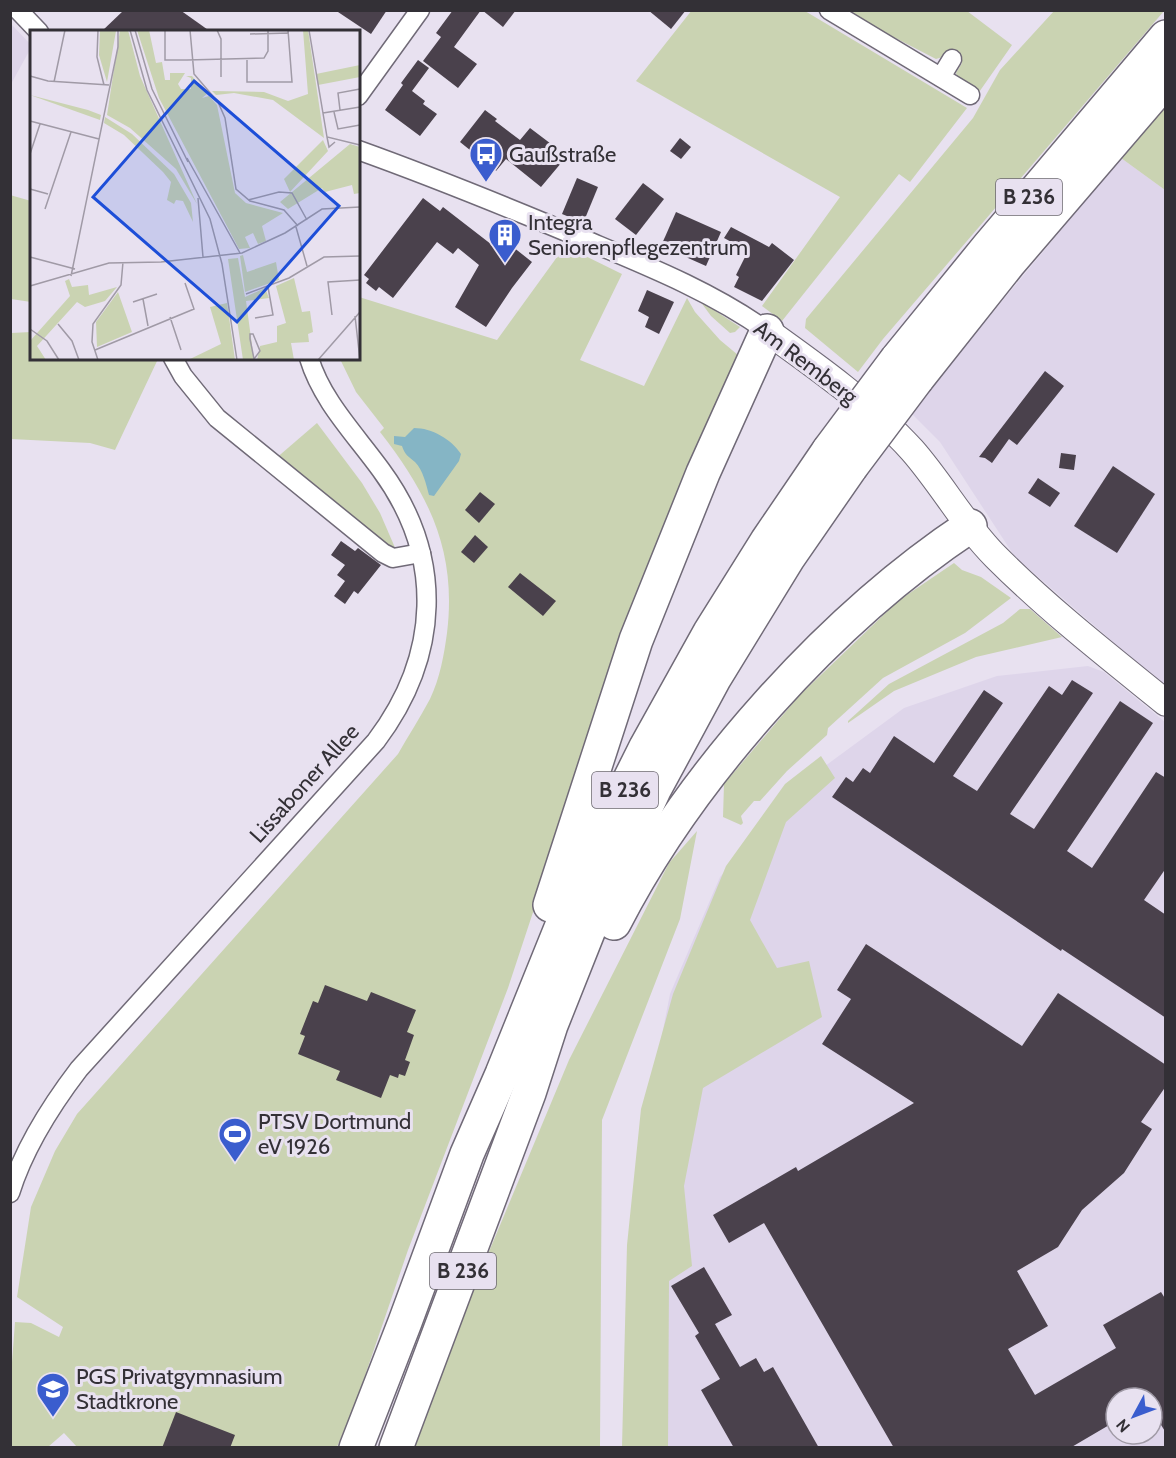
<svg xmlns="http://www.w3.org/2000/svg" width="1176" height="1458" font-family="Cabin,sans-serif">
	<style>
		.built { fill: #ded5ea; fill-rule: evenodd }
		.green { fill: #cad3b2 }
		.water { fill: #85b5c5 }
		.building { fill: #4a414c }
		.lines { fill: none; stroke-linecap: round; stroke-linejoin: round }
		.street-casing { stroke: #706a77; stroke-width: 21 }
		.secondary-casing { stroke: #706a77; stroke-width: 28 }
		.highway-casing { stroke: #706a77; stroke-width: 36 }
		.street { stroke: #fff; stroke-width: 18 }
		.secondary { stroke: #fff; stroke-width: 26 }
		.highway { stroke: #fff; stroke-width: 33 }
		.highway-bridge-casing { stroke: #706a77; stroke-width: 36; stroke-linecap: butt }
		.highway-bridge { stroke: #fff; stroke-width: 33 }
		.labels { text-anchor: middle; stroke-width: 6; stroke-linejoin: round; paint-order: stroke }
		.shield { fill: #e8e1f0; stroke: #69656e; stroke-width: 1.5 }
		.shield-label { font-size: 21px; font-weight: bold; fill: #333036 }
		.poi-label { font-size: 22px; fill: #333036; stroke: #e8e1f0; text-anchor: start }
		.street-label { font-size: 22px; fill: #333036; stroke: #e8e1f0 }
		.inset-road { fill: none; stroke: #a09aa6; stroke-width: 1.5 }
		.view { fill: #1d4ed8; fill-opacity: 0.15; stroke: #1d4ed8; stroke-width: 3 }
		.inset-edge { fill: none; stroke: #333036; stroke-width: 3 }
	</style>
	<rect width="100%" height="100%" fill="#e8e1f0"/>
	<g class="built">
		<path d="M11 24 32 46 11 84 10 24Z"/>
		<path d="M1121 158 1165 190V687L1015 557 940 442 910 412Z"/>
		<path d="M1088 666 1104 672 1165 722V1447L640 1448 652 1086 670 994 720 877 802 783 904 708 997 676ZM1116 1398H1152V1434H1116Z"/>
	</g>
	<g class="green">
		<path d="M692 10 805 11 967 108 910 182 899 174 782 321 762 306 840 197 636 81Z"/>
		<path d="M843 11H967L1012 45 977 95 958 80 956 73 962 63 952 54 936 59Z"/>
		<path d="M1054 11H1164L883 339 858 372 805 328 806 319 973 118 1000 70Z"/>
		<path d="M1165 106V190L1121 158Z"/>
		<path d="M10 195 31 201V302L11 299Z"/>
		<path d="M565 246 622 274 580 360 644 386 687 298 695 312 720 340 744 360 574 788 508 988 408 1250 356 1402 337 1447H77L64 1433 48 1447 11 1448 10 1389 15 1322 31 1323 59 1337 63 1327 17 1297 31 1207 55 1151 77 1114 398 754C408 736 420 718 430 699 440 678 444 655 447 633 457 551 429 495 380 432L384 428 356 392 340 359 358 358 359 297 497 340Z"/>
		<path d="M700 301 740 327 735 332 730 333 711 316Z"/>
		<path d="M31 332 32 358 158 359 115 450 90 443 11 439V333Z"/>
		<path d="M317 423 362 483 380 513 396 550 390 549 274 460Z"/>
		<path d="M954 563 962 570 981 577 1011 598 965 633 883 678 828 728 827 735 787 771 760 801H754L741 816 743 823 741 825 723 817 724 784 799 696 898 601Z"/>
		<path d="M1020 609H1030L1062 637 976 657 894 691 848 723V721L889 684 1003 623Z"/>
		<path d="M821 756 835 778 786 822 750 920 777 968 809 961 822 1017 703 1088 684 1186 692 1266 669 1281 668 1447H622L627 1245 641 1109 673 994 726 866 785 784Z"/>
		<path d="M697 831 680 919 602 1120 600 1447 407 1448 569 1060 669 863Z"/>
	</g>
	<path class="water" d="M414 428C432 428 451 439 461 454L459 461 434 496 429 495C426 484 423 470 415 462 408 456 405 455 402 446L394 444V436L405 437Z"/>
	<g class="building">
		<path d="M124 10H180L211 32H101Z"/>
		<path d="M335 10H387L371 34Z"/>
		<path d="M453 10H481L454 47 477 64 458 88 423 61 441 37 436 33Z"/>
		<path d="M482 10H516L503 27Z"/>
		<path d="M648 10H686L671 29Z"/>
		<path d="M418 60 429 68 412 91 425 101 423 104 437 114 420 136 385 110 403 85 401 83Z"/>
		<path d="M485 110 497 119 495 121 520 140 530 128 567 156 541 187 506 159 496 171 460 142Z"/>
		<path d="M680 138 691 147 681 159 670 151Z"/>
		<path d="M577 178 598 187 584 221H579L562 214Z"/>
		<path d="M643 183 664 199 636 235 615 219Z"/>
		<path d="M423 198 440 211 443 207 496 248 503 239 532 262 512 288 486 327 455 307 479 265 458 248 453 254 437 242 393 298 379 287 376 291 366 283 369 279 364 275Z"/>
		<path d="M676 212 721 232 706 266 661 246Z"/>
		<path d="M731 227 769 247 772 243 794 260 762 301 734 287 739 277 736 275 748 251 724 238Z"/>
		<path d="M647 290 674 302 659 334 645 327 649 317 638 311Z"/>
		<path d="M1045 371 1064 386 1017 445 1009 439 992 463 985 458 979 457Z"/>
		<path d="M1061 453 1076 455 1074 470 1059 468Z"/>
		<path d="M1113 466 1155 494 1117 553 1074 526Z"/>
		<path d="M1038 478 1060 493 1050 507 1028 493Z"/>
		<path d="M480 492 495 504 479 523 465 510Z"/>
		<path d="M475 535 488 547 474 563 461 552Z"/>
		<path d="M341 541 355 551 358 548 381 565 358 594 354 591 345 604 334 596 345 581 337 575 345 565 331 555Z"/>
		<path d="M520 573 556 601 543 616 508 587Z"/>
		<path d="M1072 680 1093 693 1010 814 1034 829 1120 701 1153 723 1067 851 1092 868 1156 772 1166 778V868L1144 900 1166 915V1018L1062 949 1061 951 832 797 846 777 853 782 863 768 870 773 894 736 934 763 984 690 1003 703 953 776 977 791 1049 686 1062 695Z"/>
		<path d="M866 944 1022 1046 1058 993 1166 1065V1086L1141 1122 1152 1129 1124 1173 1082 1210 1058 1247 1017 1271 1048 1326 1008 1349 1035 1395 1116 1348 1103 1325 1161 1292 1166 1300V1433L1152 1410V1398H1116V1421L1070 1448H894L764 1223 729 1243 713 1215 796 1167 798 1171 914 1103 822 1044 851 999 837 990Z"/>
		<path d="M325 985 367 1001 371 992 416 1010 407 1032 414 1035 405 1060 410 1062 405 1076 399 1074 398 1078 390 1075 381 1098 336 1080 340 1071 298 1054 305 1036 300 1034 313 1001 318 1003Z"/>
		<path d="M704 1267 732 1315 715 1324 740 1367 756 1358 764 1372 773 1367 819 1448H734L701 1390 720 1379 695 1336 699 1333 671 1286Z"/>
		<path d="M176 1412 235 1435 230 1448H162Z"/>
	</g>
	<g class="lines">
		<g class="street-casing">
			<g id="street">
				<path d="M18 10 39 32"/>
				<path d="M829 10 970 95"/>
				<path d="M941 77 952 59"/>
				<path d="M358 96 420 10"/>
				<path d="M358 150C436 178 512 209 588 241 650 267 712 292 767 331"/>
				<path d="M173 358 183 376 217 418 383 553 393 558 421 553"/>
				<path d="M10 1193C24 1148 50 1107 79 1069L376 741C440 656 445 557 381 470 355 434 322 401 309 358"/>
			</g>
		</g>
		<g class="secondary-casing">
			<path id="secondary" d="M767 331C816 366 872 406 912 450 942 484 964 525 996 557 1049 610 1108 656 1166 703"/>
		</g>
		<g class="highway-casing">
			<g id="highway">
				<path d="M897 359 989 246 1166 37"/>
				<path d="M917 379 1009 263 1166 80"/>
				<path d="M550 905 636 640 703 473 767 331"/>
				<path d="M614 923C690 775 831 618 970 526"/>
				<path d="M356 1448 405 1322 467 1154 502 1074 561 928 601 837 646 747 710 632 767 541 829 450"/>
				<path d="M396 1448 529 1093 551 1025 590 927 622 859 654 790 715 677 788 558 851 467"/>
			</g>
		</g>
		<use href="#street" class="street"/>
		<use href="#secondary" class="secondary"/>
		<use href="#highway" class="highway"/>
		<g class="highway-bridge-casing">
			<g id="highway-bridge">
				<path d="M829 450 897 359"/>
				<path d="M851 467 917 379"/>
			</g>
		</g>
		<use href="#highway-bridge" class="highway-bridge"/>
	</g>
	<defs>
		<g id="bus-pin" transform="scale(1.725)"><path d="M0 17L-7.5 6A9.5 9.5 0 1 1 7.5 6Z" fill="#3a5dce" stroke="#e8e1f0"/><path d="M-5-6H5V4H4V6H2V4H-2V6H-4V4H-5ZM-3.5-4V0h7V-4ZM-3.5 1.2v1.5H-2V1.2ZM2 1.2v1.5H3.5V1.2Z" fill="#fff"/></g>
		<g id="building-pin" transform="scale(1.725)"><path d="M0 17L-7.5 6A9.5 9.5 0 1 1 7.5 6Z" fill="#3a5dce" stroke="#e8e1f0"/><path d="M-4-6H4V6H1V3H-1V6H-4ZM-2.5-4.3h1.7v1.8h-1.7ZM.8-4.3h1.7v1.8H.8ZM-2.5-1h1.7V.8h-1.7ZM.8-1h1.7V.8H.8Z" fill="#fff"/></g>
		<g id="stadium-pin" transform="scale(1.725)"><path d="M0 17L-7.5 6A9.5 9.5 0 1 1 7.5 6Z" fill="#3a5dce" stroke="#e8e1f0"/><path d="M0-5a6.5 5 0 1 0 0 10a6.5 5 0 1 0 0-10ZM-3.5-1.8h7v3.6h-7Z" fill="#fff"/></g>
		<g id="school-pin" transform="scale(1.725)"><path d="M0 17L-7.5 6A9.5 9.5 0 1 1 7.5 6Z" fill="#3a5dce" stroke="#e8e1f0"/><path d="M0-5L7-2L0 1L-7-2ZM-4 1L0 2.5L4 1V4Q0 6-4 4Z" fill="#fff"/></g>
	</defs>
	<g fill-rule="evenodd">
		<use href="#bus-pin" x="486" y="154"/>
		<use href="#building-pin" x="505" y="235"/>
		<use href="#stadium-pin" x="235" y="1134"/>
		<use href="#school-pin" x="53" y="1389"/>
	</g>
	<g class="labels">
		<g class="shield">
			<rect x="996" y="179" width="66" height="36" rx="4.5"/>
			<rect x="592" y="772" width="66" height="36" rx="4.5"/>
			<rect x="430" y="1253" width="66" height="36" rx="4.5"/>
		</g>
		<g class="shield-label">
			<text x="1029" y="204">B 236</text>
			<text x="625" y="797">B 236</text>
			<text x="463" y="1278">B 236</text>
		</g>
		<g class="poi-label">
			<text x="509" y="162">Gaußstraße</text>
			<text x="528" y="230">Integra<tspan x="528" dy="25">Seniorenpflegezentrum</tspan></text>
			<text x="258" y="1129">PTSV Dortmund<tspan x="258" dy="25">eV 1926</tspan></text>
			<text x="76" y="1384">PGS Privatgymnasium<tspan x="76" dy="25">Stadtkrone</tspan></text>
		</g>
		<g class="street-label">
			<text transform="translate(806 362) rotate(37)" y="8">Am Remberg</text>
			<text transform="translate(304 783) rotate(-48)" y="8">Lissaboner Allee</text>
		</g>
	</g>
	<g transform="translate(30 30)">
		<rect width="330" height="330" fill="#e8e1f0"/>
		<path d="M70 0 86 1 77 52 69 25ZM90 0H98L110 46 167 174 146 139 100 98 77 85ZM107 0H119L126 33 132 32 135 50H140V43H155L148 54 151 59H161V48L156 46H162L177 64 172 68 179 66 187 75 205 163 216 173 253 183 232 196 236 211 228 214 223 203 215 207 220 218 209 219 129 68ZM273 0H278L294 108 243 70 204 63 186 65 182 61 234 62 258 71 278 64ZM330 35V47L288 55 286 44ZM0 65 58 80 71 85 70 90ZM75 87 102 104 144 144 161 173 163 192 153 171 146 170 144 174 137 170 141 152 133 142 94 105 74 93ZM293 110 298 121 260 162 254 149ZM320 114 330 117V163L324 164 322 155 295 162 292 158 258 179 250 172ZM213 225 217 242 246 232 249 250 215 262 210 226ZM208 228 215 267 235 258 239 268 216 271 224 330H213L198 229ZM264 248 272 282 280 281 283 302 278 304 279 312 261 313 264 330H227L230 316 247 312V296L256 293 246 256ZM39 249 42 257 58 255 59 265 87 257 75 271 55 277 47 272 7 316 16 330H0V311L40 266 35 251ZM88 262 102 302 67 317 66 292ZM197 273 205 330H158L191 314 180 277Z" fill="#cad3b2"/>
		<path class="inset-road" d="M68 0 67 27 74 55M100 0 117 60 180 189 192 234 207 330M105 0 122 59 158 132M135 0V30H157L234 28 238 21V0M160 0 164 44 188 72 195 88 206 159 220 171 254 180 268 196M187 0 191 9V47M279 0 297 107 330 115M220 4 259 3M217 30V52H262L258 0M0 46 18 51 79 55M24 52 35 0M310 80 308 63 330 59M304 82 308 99 330 95M293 83 330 77M0 91 69 109M297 107 299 117 305 112M0 124 10 94M157 128 210 223M0 159 18 164M168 168 173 227M218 170 249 162 262 163 277 190M15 179 41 102M266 197 277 236M0 227 45 239M41 246 88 17V0M0 256 79 233 131 232 212 223 255 203 292 179 330 177M216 264 259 248 294 227 330 226M113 269 118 296M103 272 127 264M302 285 298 252 330 250M325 286 330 330M140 287 151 320M225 288 243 285 238 257M28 294 42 311 49 330M0 299 17 311 29 330M65 320 164 279 155 253M224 329 230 321 223 304H220V309L224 329 225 330M68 330 62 312 63 294 91 255 93 232M288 330 330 282"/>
		<path class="view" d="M164 51 309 176 207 292 63 167Z"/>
		<rect width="330" height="330" class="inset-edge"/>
	</g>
	<rect width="1176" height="1458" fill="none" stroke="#333036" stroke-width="24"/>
	<g transform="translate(1134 1416) rotate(229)"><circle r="28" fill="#e8e1f0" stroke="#a09aa6" stroke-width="1.5"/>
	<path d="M0-4.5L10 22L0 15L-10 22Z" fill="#3a5dce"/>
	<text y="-9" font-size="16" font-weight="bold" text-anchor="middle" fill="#333036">N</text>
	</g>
</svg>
